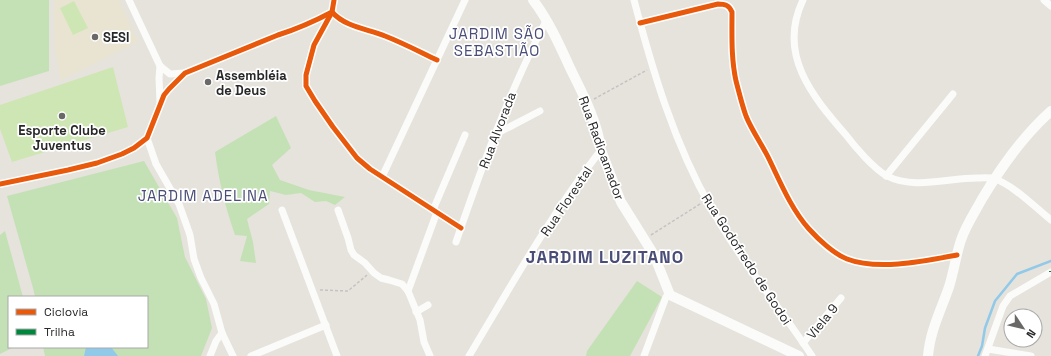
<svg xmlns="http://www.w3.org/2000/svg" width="1051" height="356" font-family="'Space Grotesk',sans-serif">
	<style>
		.education { fill: #e9e4d1 }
		.green { fill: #c4e1b6 }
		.pitch { fill: #cee6b3 }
		.water { fill: #91c9e8 }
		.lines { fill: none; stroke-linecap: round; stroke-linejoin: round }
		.stream { stroke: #91c9e8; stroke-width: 2.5 }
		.path { stroke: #c4c3c2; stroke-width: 1.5; stroke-dasharray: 3 2; stroke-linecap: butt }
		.street { stroke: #fbfbfa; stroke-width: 7 }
		.secondary { stroke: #fbfbfa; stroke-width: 10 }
		.quiet { stroke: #00873e; stroke-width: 4; stroke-dasharray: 8 4; stroke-linecap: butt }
		.cycleway-casing { stroke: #fff; stroke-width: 8 }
		.cycleway { stroke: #e8590c; stroke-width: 5 }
		.poi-dot { fill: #6a6967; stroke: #fff; stroke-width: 1.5 }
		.labels { text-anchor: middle; stroke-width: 3.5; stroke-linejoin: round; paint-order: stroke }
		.poi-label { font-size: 13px; font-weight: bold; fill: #282828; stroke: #fff; text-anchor: start }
		.street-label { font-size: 13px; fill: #282828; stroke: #fff }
		.quarter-label { font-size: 15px; letter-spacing: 1px; fill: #494d77; stroke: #fff }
		.district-label { font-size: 17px; font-weight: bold; letter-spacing: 1px; fill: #494d77; stroke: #fff }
	</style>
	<rect width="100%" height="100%" fill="#e6e3dd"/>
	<path class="education" d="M55 0H119L138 42 61 80 55 51 54 12Z"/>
	<g class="green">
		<path d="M0 0H49V71L0 86Z"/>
		<path d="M276 116 291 148 272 165 280 180 309 190 345 197 335 205 326 201 315 202 301 193 286 195 270 191 269 204 247 219 253 242 256 263 240 261 247 236 235 235C225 206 219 182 215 152Z"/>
		<path d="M144 161 177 218 185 257 206 299 212 328 201 356H45L43 347H147V297H35L33 288 7 196Z"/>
		<path d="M5 231 23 297H9V347H14L0 354V235Z"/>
		<path d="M637 281 662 297 630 356H586L587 351Z"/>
	</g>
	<g class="pitch">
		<path d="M74 1 88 28 73 35 60 8Z"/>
		<path d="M113 67 128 127 12 162 0 129V105Z"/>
	</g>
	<path class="water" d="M86 347H111L118 356H84Z"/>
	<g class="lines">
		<path class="stream" d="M978 356 982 346 985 328 995 301 1017 274 1051 261"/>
		<g class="path">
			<path d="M594 99 647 70"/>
			<path d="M651 235 700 204"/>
			<path d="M320 290 348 291 367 275"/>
		</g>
		<g class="street">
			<path d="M129 0 160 66 170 74 185 73"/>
			<path d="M634 0C653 72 674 143 711 208 740 260 779 306 812 356"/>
			<path d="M803 0C777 54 812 96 846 135 855 147 874 169 887 176 914 190 948 178 977 178 982 178 989 177 995 179 1013 185 1036 208 1051 220"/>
			<path d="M1044 0 1051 6"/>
			<path d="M640 23 718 4C725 4 729 5 732 12 732 35 731 58 736 81 739 92 742 105 746 116 752 131 763 146 770 161 781 184 792 210 809 229 818 239 834 254 847 259 878 271 925 261 957 255"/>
			<path d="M437 60C420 52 403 43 385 36 368 29 345 27 332 12L314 45 306 75V86L315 101 333 127 357 158 370 169 461 228"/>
			<path d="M160 66 159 78 160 102"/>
			<path d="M494 135 540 111"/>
			<path d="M147 138 156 164 179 204 190 235 194 259 201 278 214 304 222 333 233 356"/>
			<path d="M886 176 953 94"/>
			<path d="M382 177 465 0"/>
			<path d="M0 184 68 170 97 163 122 154 134 148 147 138 164 95 169 89 185 73 278 35C297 29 315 21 332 12L334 0"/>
			<path d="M282 210 337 356"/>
			<path d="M338 210 348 238 351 250 354 255 365 263 374 273 381 278 389 280 402 284 408 291 420 320 424 342 430 356"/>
			<path d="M433 210 465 135"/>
			<path d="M456 242C482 166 509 92 546 21"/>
			<path d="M408 291 437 212"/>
			<path d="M416 312 428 305"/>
			<path d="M803 343 841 298"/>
			<path d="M988 349 1031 356"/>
			<path d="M210 356 216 341 222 333"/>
			<path d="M251 356 326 325"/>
			<path d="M469 356C511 286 551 214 601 150"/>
			<path d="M644 356 666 297 670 295"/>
			<path d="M985 356 1003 306 1010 296 1051 272"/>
		</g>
		<g class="secondary">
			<path d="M533 0C549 21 560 46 571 70 583 94 598 123 601 150L621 202 654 255 670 295 799 356"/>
			<path d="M928 356C930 331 941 310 949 287 954 271 956 255 961 240 966 225 975 212 982 199 1001 167 1023 136 1051 111"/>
		</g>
		<path class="quiet" d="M1051 272V271"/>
		<g class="cycleway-casing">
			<g id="cycleway">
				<path d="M640 23 718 4C725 4 729 5 732 12 732 35 731 58 736 81 739 92 742 105 746 116 752 131 763 146 770 161 781 184 792 210 809 229 818 239 834 254 847 259 878 271 925 261 957 255"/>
				<path d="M437 60C420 52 403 43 385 36 368 29 345 27 332 12L314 45 306 75V86L315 101 333 127 357 158 370 169 461 228"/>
				<path d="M0 184 68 170 97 163 122 154 134 148 147 138 164 95 169 89 185 73 278 35C297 29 315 21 332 12L334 0"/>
			</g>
		</g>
		<use href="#cycleway" class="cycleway"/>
	</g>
	<g class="poi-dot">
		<circle cx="95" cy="37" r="4"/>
		<circle cx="208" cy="82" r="4"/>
		<circle cx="62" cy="116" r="4"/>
	</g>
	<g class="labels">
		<g class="poi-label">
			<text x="103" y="42">SESI</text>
			<text x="216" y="80">Assembléia<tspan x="216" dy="15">de Deus</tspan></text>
			<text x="62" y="135" text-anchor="middle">Esporte Clube<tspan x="62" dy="15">Juventus</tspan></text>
		</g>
		<g class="street-label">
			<text transform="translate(497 130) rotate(-69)" y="5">Rua Alvorada</text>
			<text transform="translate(602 148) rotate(70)" y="5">Rua Radioamador</text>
			<text transform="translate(566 201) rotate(-56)" y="5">Rua Florestal</text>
			<text transform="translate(747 259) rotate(57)" y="5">Rua Godofredo de Godoi</text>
			<text transform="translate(822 321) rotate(-51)" y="5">Viela 9</text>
		</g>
		<g class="quarter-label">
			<text x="497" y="39">JARDIM SÃO<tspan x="497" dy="17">SEBASTIÃO</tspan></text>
			<text x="203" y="201">JARDIM ADELINA</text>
		</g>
		<g class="district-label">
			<text x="605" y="263">JARDIM LUZITANO</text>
		</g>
	</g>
	<rect x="8" y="296" width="140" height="52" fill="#ffffff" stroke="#a9a9a9"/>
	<rect x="16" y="309" width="20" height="6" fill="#e8590c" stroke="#a9a9a9"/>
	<text x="44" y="316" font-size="12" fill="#282828">Ciclovia</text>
	<rect x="16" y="329" width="20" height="6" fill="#00873e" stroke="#a9a9a9"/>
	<text x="44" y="336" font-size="12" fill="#282828">Trilha</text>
	<g transform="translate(1023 328) rotate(125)"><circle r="19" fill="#ffffff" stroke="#a9a9a9"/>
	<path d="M0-3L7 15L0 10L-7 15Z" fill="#6a6967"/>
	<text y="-6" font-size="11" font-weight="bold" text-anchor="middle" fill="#282828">N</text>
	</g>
</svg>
